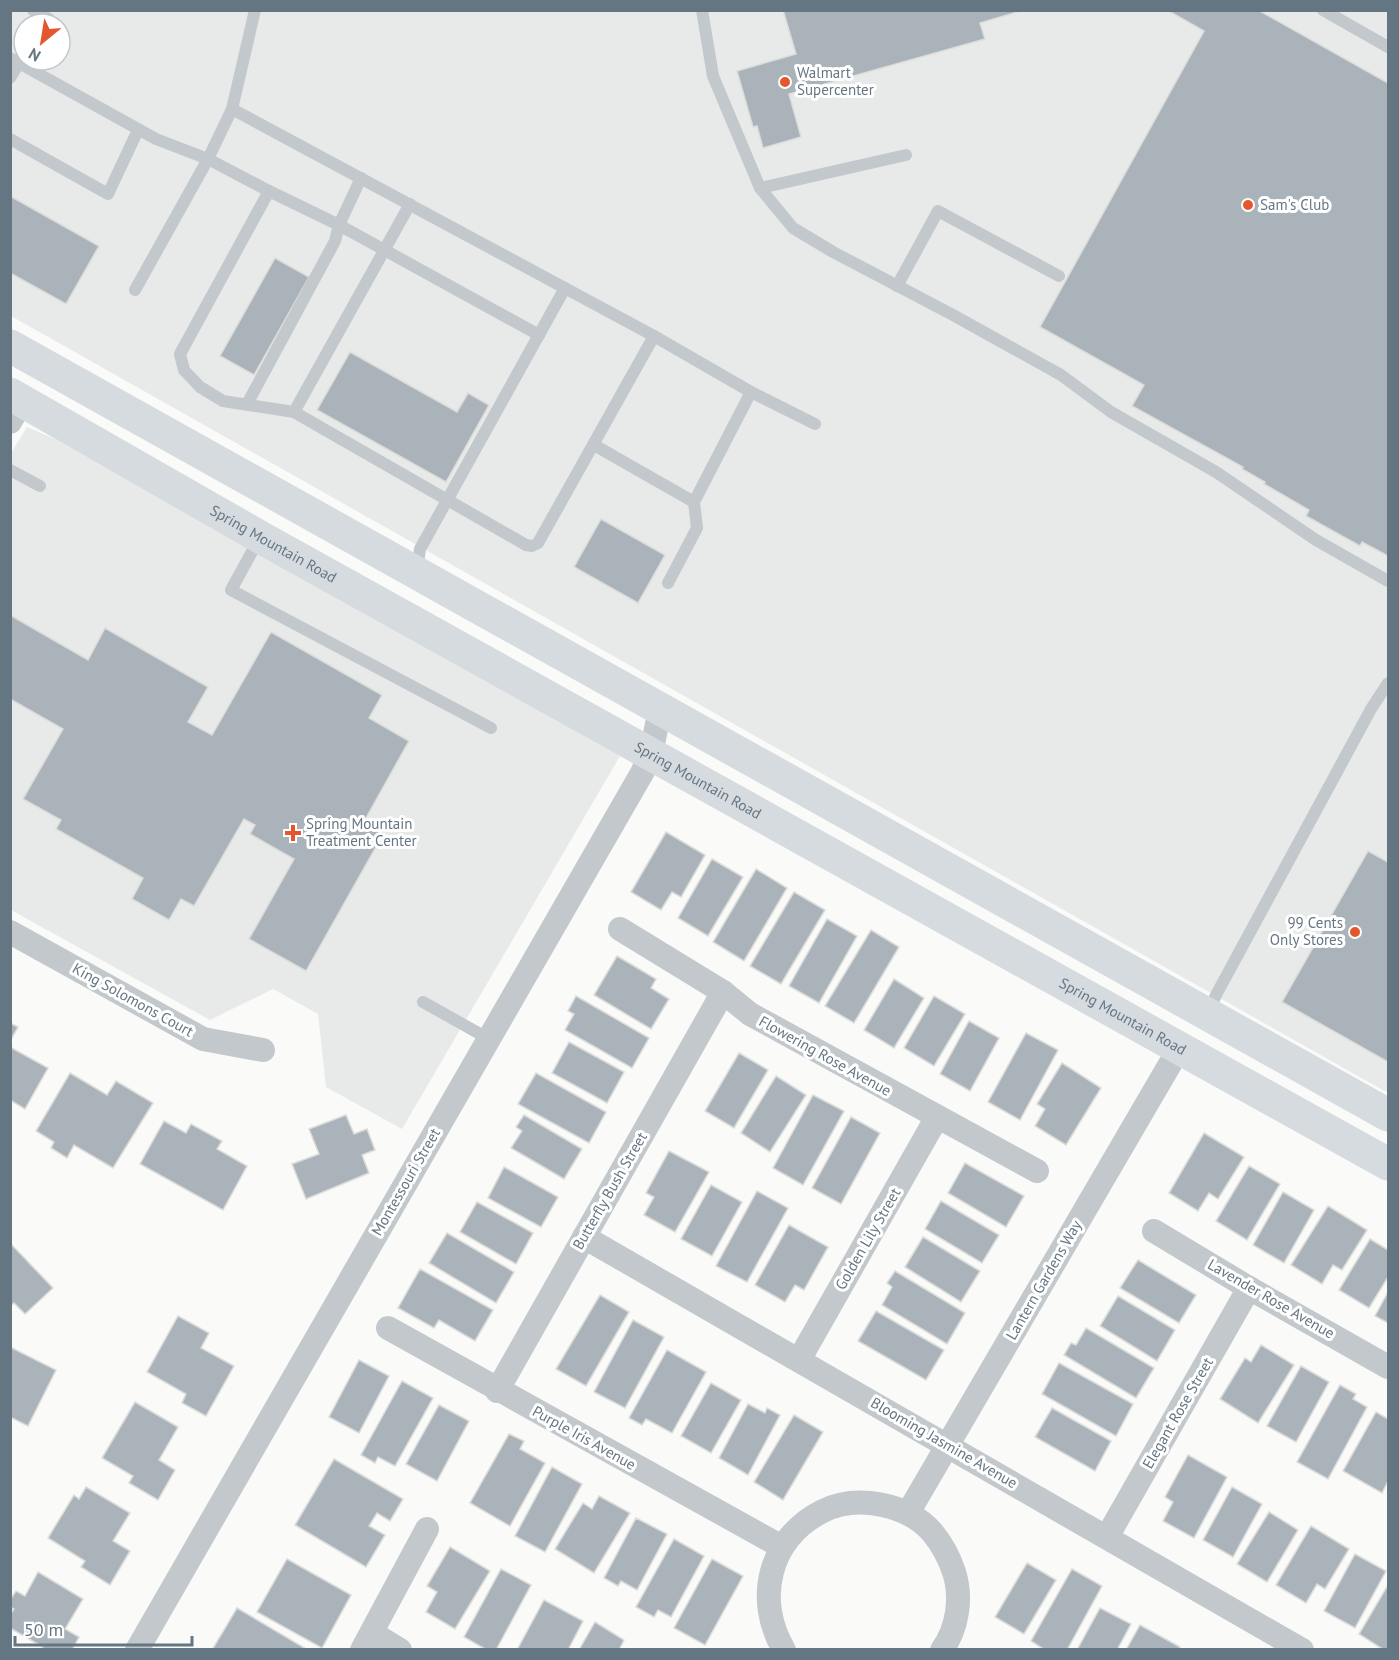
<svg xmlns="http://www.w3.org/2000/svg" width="1399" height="1660" font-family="'PT Sans',sans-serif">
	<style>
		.built { fill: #e8e9e9; fill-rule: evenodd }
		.building { fill: #aab3b9; stroke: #dcdcda; stroke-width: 1.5 }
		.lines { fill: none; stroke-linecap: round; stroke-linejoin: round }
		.service { stroke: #c3c8cc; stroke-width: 12 }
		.minor { stroke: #c3c8cc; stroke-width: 24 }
		.secondary { stroke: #d6dbdf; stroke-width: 33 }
		.poi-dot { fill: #e4572e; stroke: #fff; stroke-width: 2 }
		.labels { text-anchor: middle; stroke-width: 6; stroke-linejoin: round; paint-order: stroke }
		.poi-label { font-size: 15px; fill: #657683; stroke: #fff; text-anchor: start }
		.street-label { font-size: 15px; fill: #657683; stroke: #fff }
	</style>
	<rect width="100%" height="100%" fill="#fafaf8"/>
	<g class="built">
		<path d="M11 11H1385L1388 12V1093L11 316ZM24 24H60V60H24Z"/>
		<path d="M27 427 55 439 620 756 402 1129 326 1087 318 1014 273 989 210 1020 11 910 10 455Z"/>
	</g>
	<g class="building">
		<path d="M783 10H1024L980 23 985 39 789 94 801 137 763 148 757 126 753 127 737 71 796 54Z"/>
		<path d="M1167 10H1258L1388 83V556L1362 542 1360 546 1306 516 1309 510 1264 484 1265 482 1242 469 1243 467 1132 406 1144 385 1040 327 1204 31Z"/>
		<path d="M10 196 99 246 66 304 10 273Z"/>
		<path d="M275 258 309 277 254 375 220 356Z"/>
		<path d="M350 352 457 412 468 393 489 405 446 482 317 410Z"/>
		<path d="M601 519 665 555 638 603 574 567Z"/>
		<path d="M10 615 88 660 105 628 208 687 188 722 212 735 271 632 382 695 369 718 409 741 366 818 386 829 306 971 249 939 294 859 250 834 255 825 244 819 194 906 181 899 169 920 132 899 143 878 56 829 61 820 23 799 63 729 10 699Z"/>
		<path d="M666 832 705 855 681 897 672 892 661 910 631 892Z"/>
		<path d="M1368 851 1388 862V1062L1282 1002Z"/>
		<path d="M712 859 743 877 708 936 678 918Z"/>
		<path d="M756 869 787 888 744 961 713 942Z"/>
		<path d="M794 892 825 910 781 984 750 966Z"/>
		<path d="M827 919 857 936 819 1003 789 986Z"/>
		<path d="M871 930 899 947 854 1023 825 1006Z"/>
		<path d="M617 956 656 979 651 988 669 999 651 1029 594 995Z"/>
		<path d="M894 979 924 998 894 1048 864 1030Z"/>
		<path d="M576 996 649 1038 632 1068 565 1030 574 1014 568 1011Z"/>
		<path d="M934 996 965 1014 934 1066 904 1048Z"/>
		<path d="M969 1021 999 1038 970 1091 940 1074Z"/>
		<path d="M10 1023 18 1027 10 1041Z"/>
		<path d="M1026 1033 1058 1050 1020 1120 988 1102Z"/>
		<path d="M569 1042 624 1072 607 1103 552 1073Z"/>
		<path d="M10 1047 48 1068 25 1109 10 1100Z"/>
		<path d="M739 1053 768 1070 734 1128 705 1111Z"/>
		<path d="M1062 1063 1101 1088 1066 1145 1035 1126 1045 1109 1037 1104Z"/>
		<path d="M70 1073 107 1095 116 1081 153 1103 113 1168 74 1145 67 1158 51 1148 54 1142 36 1131Z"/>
		<path d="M536 1073 606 1112 589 1143 518 1104Z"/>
		<path d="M776 1076 806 1095 770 1152 741 1133Z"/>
		<path d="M813 1095 844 1111 803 1185 773 1168Z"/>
		<path d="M346 1115 354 1134 367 1129 375 1150 362 1155 369 1173 306 1199 292 1164 319 1154 309 1129Z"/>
		<path d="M524 1115 582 1149 564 1179 511 1148 522 1131 516 1127Z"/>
		<path d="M851 1117 880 1133 841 1204 812 1188Z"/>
		<path d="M164 1121 186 1133 191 1124 222 1141 217 1149 247 1166 223 1210 140 1164Z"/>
		<path d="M1204 1133 1244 1157 1218 1199 1209 1193 1198 1211 1169 1193Z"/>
		<path d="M669 1151 709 1172 675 1232 644 1215 654 1197 646 1193Z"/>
		<path d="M965 1163 1024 1196 1006 1227 948 1193Z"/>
		<path d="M1249 1166 1280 1184 1247 1240 1216 1221Z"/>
		<path d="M504 1167 558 1197 541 1227 488 1198Z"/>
		<path d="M711 1185 742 1202 712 1256 681 1239Z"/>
		<path d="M757 1191 788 1208 747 1282 716 1266Z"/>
		<path d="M1283 1192 1314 1210 1284 1263 1253 1245Z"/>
		<path d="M941 1201 999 1235 982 1263 925 1229Z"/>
		<path d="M477 1202 533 1233 516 1264 460 1232Z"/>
		<path d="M1328 1206 1367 1230 1342 1270 1333 1265 1322 1284 1291 1265Z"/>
		<path d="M789 1225 828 1247 804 1290 795 1285 785 1302 755 1285Z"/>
		<path d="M447 1233 514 1272 496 1303 429 1263Z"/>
		<path d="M923 1237 980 1271 961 1302 905 1267Z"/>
		<path d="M1370 1239 1388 1250V1277L1369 1308 1339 1290Z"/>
		<path d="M10 1243 53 1288 25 1314 14 1303 10 1306Z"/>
		<path d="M1138 1260 1196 1295 1179 1323 1120 1288Z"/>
		<path d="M420 1269 493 1310 475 1341 439 1320 434 1328 398 1308Z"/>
		<path d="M895 1271 965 1313 947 1344 882 1305 892 1287 887 1283Z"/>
		<path d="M1388 1292V1323L1375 1316Z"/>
		<path d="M600 1295 629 1312 586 1386 556 1369Z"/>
		<path d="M1118 1296 1175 1330 1157 1361 1100 1326Z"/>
		<path d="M876 1311 944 1350 926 1380 858 1341Z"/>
		<path d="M178 1316 209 1333 201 1348 234 1366 206 1416 182 1403 186 1394 147 1372Z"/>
		<path d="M633 1320 664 1337 625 1408 594 1392Z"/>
		<path d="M1086 1328 1154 1368 1136 1398 1064 1355 1071 1343 1076 1345Z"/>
		<path d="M1261 1345 1294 1365 1258 1423 1220 1399 1245 1358 1251 1362Z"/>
		<path d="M10 1347 56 1370 28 1426 10 1417Z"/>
		<path d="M667 1350 706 1372 672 1433 646 1419 642 1425 629 1418Z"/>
		<path d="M359 1360 389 1376 359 1433 329 1417Z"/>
		<path d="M1059 1363 1133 1404 1116 1436 1042 1394Z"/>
		<path d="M1301 1366 1329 1382 1296 1442 1267 1426Z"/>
		<path d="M402 1381 433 1398 395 1466 378 1457 375 1463 361 1455Z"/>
		<path d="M711 1383 741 1400 711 1453 681 1436Z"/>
		<path d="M1340 1385 1356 1394 1353 1399 1367 1407 1328 1479 1297 1462Z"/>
		<path d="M135 1402 178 1427 159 1460 175 1470 158 1500 129 1483 133 1476 102 1458Z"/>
		<path d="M748 1404 765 1413 767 1408 780 1415 748 1475 719 1458Z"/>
		<path d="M439 1405 469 1421 437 1481 406 1464Z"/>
		<path d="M1052 1408 1111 1441 1095 1471 1035 1437Z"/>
		<path d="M1376 1412 1388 1419V1481L1382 1493 1343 1471Z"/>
		<path d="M794 1415 823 1432 783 1500 754 1482Z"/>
		<path d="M509 1434 524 1441 520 1449 545 1463 510 1526 470 1503Z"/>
		<path d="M1188 1455 1227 1477 1194 1538 1163 1521 1173 1502 1165 1497Z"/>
		<path d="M334 1459 403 1499 390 1521 377 1513 369 1526 385 1535 366 1567 295 1525Z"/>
		<path d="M552 1467 582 1484 545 1552 515 1536Z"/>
		<path d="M86 1487 130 1513 113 1541 130 1551 110 1585 81 1567 85 1561 48 1538 74 1495 79 1499Z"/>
		<path d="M1232 1487 1262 1504 1233 1557 1203 1540Z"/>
		<path d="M599 1496 630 1513 594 1573 555 1549 583 1503 592 1509Z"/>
		<path d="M1269 1512 1298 1530 1267 1582 1237 1564Z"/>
		<path d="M636 1518 667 1534 637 1590 621 1581 618 1586 604 1578Z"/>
		<path d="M1311 1526 1349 1549 1325 1589 1317 1584 1306 1603 1276 1585Z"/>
		<path d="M674 1539 704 1556 671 1617 658 1610 654 1617 636 1607Z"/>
		<path d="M450 1547 490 1571 455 1629 426 1612 437 1592 427 1586Z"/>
		<path d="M1355 1554 1386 1571 1355 1628 1324 1611Z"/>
		<path d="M287 1559 351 1595 322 1648 257 1612Z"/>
		<path d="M712 1559 743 1576 705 1645 674 1628Z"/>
		<path d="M1027 1563 1056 1580 1024 1634 995 1617Z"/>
		<path d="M501 1569 531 1585 496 1650H487L464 1637Z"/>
		<path d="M1072 1569 1102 1586 1067 1650H1045L1031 1641Z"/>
		<path d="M38 1572 83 1599 65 1629 79 1637 72 1650H41L43 1647 10 1628V1615L14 1609 10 1607V1600L16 1591 25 1596Z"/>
		<path d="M1388 1585V1650H1384L1359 1634Z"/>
		<path d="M544 1600 583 1621 568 1650H517Z"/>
		<path d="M237 1608 308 1650H212Z"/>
		<path d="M1100 1608 1131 1624 1117 1650H1077Z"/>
		<path d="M595 1622 624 1640 619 1650H579Z"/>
		<path d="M1140 1625 1180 1647 1178 1650H1126Z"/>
	</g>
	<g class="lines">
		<g class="service">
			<path d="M33 10 49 19 46 24"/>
			<path d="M702 10 713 76 760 188 793 228 833 252 953 315 1061 375 1111 412 1216 472 1316 540 1388 581"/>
			<path d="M1323 10 1388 47"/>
			<path d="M10 58 156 139 208 159 269 191"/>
			<path d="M10 78 24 55"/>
			<path d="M232 109 654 336 751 392 815 424"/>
			<path d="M10 139 108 194 138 130"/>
			<path d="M760 188 906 155"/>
			<path d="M410 204 294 412 526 545 532 546 538 543 654 336"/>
			<path d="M897 286 938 211 1059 276"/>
			<path d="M135 290 208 159 232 109 255 10"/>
			<path d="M247 404 335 241 339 225 361 178"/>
			<path d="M294 412 223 401 200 387 184 370 180 354 269 191 339 225 539 335"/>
			<path d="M594 445 694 502"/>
			<path d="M10 470 40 486"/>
			<path d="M259 539 231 590 491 728"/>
			<path d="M417 571 420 549 565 288"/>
			<path d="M668 583 697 528 694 502 751 392"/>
			<path d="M423 1002 489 1039"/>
			<path d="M1208 1013 1216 995 1371 709 1388 683"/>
		</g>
		<g class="minor">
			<path d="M10 422 22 401"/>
			<path d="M620 929 723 992 750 1014 1037 1171"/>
			<path d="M10 932 203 1039 263 1050"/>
			<path d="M1154 1231 1249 1288 1388 1367"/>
			<path d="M584 1237 1302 1650"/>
			<path d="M388 1328 782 1547"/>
			<path d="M799 1360 937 1117"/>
			<path d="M497 1391 723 992"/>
			<path d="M908 1513 1180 1047"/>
			<path d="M1107 1537 1249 1288"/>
			<path d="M372 1633 400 1650"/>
			<path d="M137 1650 642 773 651 754 660 709"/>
			<path d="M362 1650 427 1529"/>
			<path d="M784 1650C754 1599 769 1538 823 1511 857 1494 907 1504 932 1532 942 1544 949 1557 954 1572 962 1597 958 1628 942 1650"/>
		</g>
		<g class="secondary">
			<path d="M10 346 1388 1115"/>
			<path id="s1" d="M10 394 260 537 1388 1164"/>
		</g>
	</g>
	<g class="poi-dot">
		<circle cx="785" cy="82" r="6"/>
		<circle cx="1248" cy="205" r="6"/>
		<path d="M290 824h6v6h6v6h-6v6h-6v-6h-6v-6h6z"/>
		<circle cx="1355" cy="932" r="6"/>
	</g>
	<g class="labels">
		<g class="poi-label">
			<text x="797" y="78">Walmart<tspan x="797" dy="17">Supercenter</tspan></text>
			<text x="1260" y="210">Sam's Club</text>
			<text x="306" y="829">Spring Mountain<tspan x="306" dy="17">Treatment Center</tspan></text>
			<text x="1343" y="928" text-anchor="end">99 Cents<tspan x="1343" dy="17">Only Stores</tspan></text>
		</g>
		<g class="street-label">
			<text dy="5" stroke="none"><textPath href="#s1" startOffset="303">Spring Mountain Road</textPath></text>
			<text dy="5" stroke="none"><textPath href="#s1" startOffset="789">Spring Mountain Road</textPath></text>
			<text transform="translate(133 1000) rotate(29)" y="5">King Solomons Court</text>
			<text dy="5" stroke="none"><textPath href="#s1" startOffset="1275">Spring Mountain Road</textPath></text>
			<text transform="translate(825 1056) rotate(29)" y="5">Flowering Rose Avenue</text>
			<text transform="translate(406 1182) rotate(-60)" y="5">Montessouri Street</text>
			<text transform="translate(610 1191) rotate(-60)" y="5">Butterfly Bush Street</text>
			<text transform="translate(868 1239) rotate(-60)" y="5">Golden Lily Street</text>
			<text transform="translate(1044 1280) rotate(-60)" y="5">Lantern Gardens Way</text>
			<text transform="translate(1271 1299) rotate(30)" y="5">Lavender Rose Avenue</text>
			<text transform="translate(1178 1413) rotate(-60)" y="5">Elegant Rose Street</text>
			<text transform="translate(584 1438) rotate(29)" y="5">Purple Iris Avenue</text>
			<text transform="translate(944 1443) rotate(30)" y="5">Blooming Jasmine Avenue</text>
		</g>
	</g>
	<rect width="1399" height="1660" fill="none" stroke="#657683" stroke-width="24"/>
	<g transform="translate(42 42) rotate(210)"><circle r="28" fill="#ffffff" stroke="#c1c8cd" stroke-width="1.5"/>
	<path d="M0-4.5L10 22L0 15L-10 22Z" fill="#e4572e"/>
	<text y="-9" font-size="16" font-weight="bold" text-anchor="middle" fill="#657683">N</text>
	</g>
	<path d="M15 1636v9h177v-9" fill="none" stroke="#657683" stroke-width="3"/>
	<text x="24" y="1636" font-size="18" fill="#657683" stroke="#ffffff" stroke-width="4.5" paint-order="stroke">50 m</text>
</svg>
